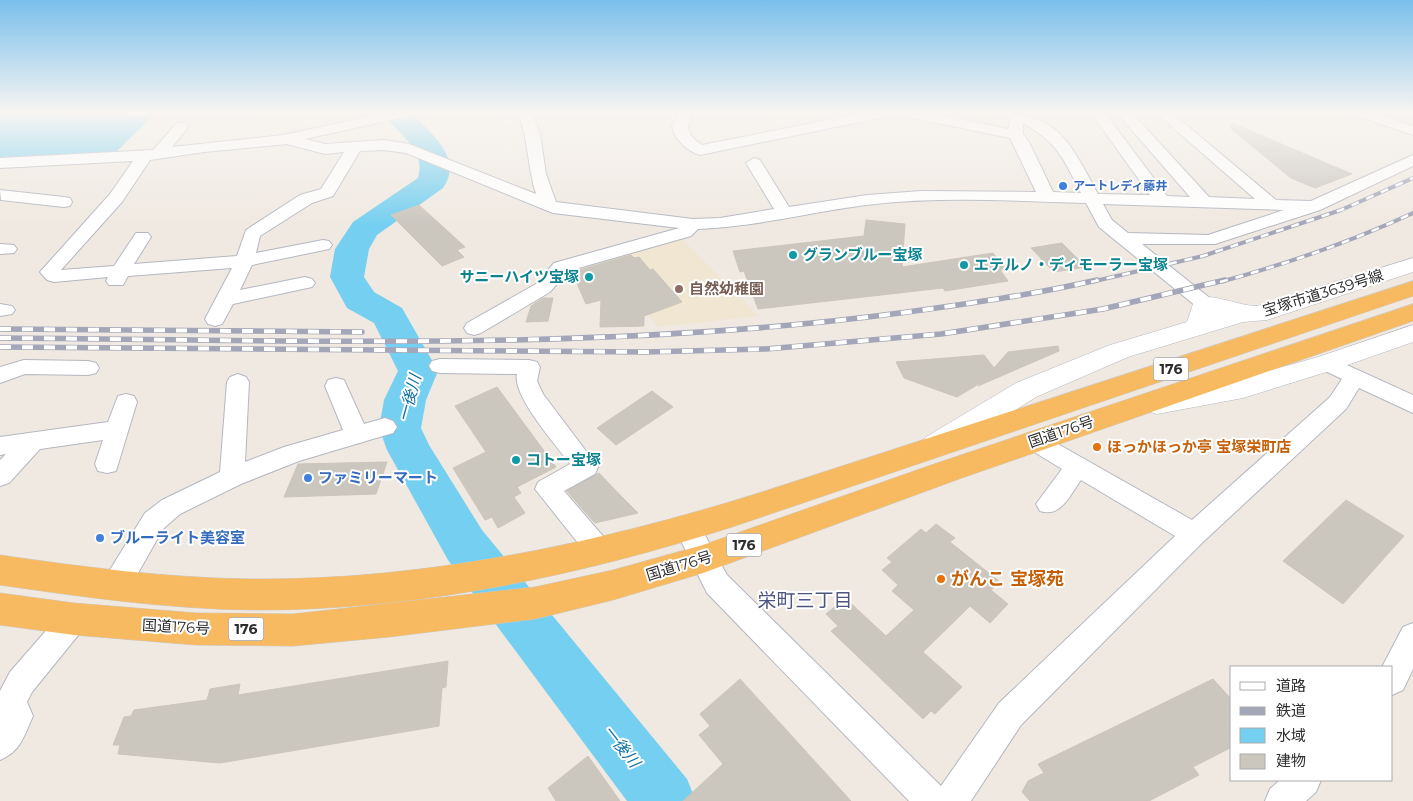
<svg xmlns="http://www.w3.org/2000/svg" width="1413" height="801" font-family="Montserrat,'Noto Sans JP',sans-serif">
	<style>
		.education { fill: #f0e6d1 }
		.water { fill: #75cff0 }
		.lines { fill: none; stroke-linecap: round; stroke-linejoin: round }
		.river { fill: #75cff0; fill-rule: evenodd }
		.building { fill: #cbc7bf; stroke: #cbc5ba }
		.minor-casing { stroke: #b4b7c1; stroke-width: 2 }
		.tertiary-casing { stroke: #b4b7c1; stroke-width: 1 }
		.trunk-casing { stroke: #c9c9c9; stroke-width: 1 }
		.minor { fill: #fff; fill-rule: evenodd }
		.tertiary { fill: #fff; fill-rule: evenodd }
		.trunk { fill: #f8ba60; fill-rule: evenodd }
		.rail-far1-casing { stroke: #a3a6b8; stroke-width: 4 }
		.rail-casing { stroke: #a3a6b8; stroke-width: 5.5 }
		.rail-far1 { stroke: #fff; stroke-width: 2.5; stroke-dasharray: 8; stroke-linecap: butt }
		.rail { stroke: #fff; stroke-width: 4; stroke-dasharray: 11; stroke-linecap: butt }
		.shop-dot { fill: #3f7fe0; stroke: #fff; stroke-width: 2 }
		.culture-dot { fill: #0f9aa8; stroke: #fff; stroke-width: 2 }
		.education-dot { fill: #8d6e63; stroke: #fff; stroke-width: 2 }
		.food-dot { fill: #e8710a; stroke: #fff; stroke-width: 2 }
		.labels { text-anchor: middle; stroke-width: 4; stroke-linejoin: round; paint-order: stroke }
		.far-shop-label { font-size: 12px; font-weight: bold; fill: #366cbe; stroke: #fff; text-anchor: start }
		.shield { fill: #fff; stroke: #6d6d6d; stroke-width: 1 }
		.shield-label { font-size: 14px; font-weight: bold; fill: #2e2e2e }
		.culture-label { font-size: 15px; font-weight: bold; fill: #0d838f; stroke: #fff; text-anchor: start }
		.education-label { font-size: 15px; font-weight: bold; fill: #785e54; stroke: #fff; text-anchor: start }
		.street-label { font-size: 15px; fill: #2e2e2e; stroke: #fff }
		.food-label { font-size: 15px; font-weight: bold; fill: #c56008; stroke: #fff; text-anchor: start }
		.shop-label { font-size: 15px; font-weight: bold; fill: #366cbe; stroke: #fff; text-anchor: start }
		.water-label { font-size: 16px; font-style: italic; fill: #0d6fa3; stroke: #fff }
		.near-food-label { font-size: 18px; font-weight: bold; fill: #c56008; stroke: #fff; text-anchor: start }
		.near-neighbourhood-label { font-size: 19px; fill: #4d5680; stroke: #fff }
	</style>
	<rect width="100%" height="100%" fill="#efe9e1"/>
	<path class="education" d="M681 238 759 316 658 327 604 261Z"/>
	<path class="water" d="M0 113 154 115 115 153 0 157Z"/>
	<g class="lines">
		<path class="river" d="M383 113H411C431 133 464 158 443 188L377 235 369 249 364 277 374 292 402 308 438 371 426 400 421 428 429 445 482 530 687 779 696 801H627L448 560 387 450 379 428 384 400 398 371 374 323 347 308 330 277 335 249 353 222 418 178C427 149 397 134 383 113Z"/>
	</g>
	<g class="building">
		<path d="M1232 123 1352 174 1315 188 1291 178 1230 128Z"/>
		<path d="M419 205 465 247 457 250 464 257 442 266 391 215Z"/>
		<path d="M866 220 905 224 902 267 993 253 1006 269 1000 270 1008 281 945 291 943 288 758 309 744 271 740 272 733 251 864 236Z"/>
		<path d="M1062 243 1086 267 1054 272 1031 248Z"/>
		<path d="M631 255 634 258 639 257 650 270 653 269 682 302 644 316V326L600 327 601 300 586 304 572 272Z"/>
		<path d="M543 298H553L548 321 526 322 531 306Z"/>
		<path d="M1058 346 1059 351 978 386 982 382 957 397 904 378 896 362 984 355 994 368 1008 352Z"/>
		<path d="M497 387 556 467 517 487 521 493 514 497 525 513 498 528 492 517 485 520 453 468 486 452 455 406Z"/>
		<path d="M652 391 673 407 616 445 597 428Z"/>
		<path d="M387 462 376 494 284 497 298 464Z"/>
		<path d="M599 473 621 496 638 513 595 523 584 511 567 491Z"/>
		<path d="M1346 500 1404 536 1343 604 1283 561Z"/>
		<path d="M936 524 955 538 950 542 1000 582 991 590 1008 604 990 623 970 606 923 652 962 687 935 714 931 711 923 719 831 631 838 626 826 614 845 598 886 636 914 610 892 591 898 585 882 570 892 562 887 558 921 529 926 533Z"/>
		<path d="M448 661 446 687 442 688 439 726 220 763 118 754 120 745H113L124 717 131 716 134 710 207 700 210 689 240 684 238 695Z"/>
		<path d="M740 679 851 801H683L723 764 699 735 710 726 700 714Z"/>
		<path d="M1213 679 1232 700V747L1193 767 1199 775 1149 801H1030L1022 792 1028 781 1044 773 1038 764Z"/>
		<path d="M588 756 620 801H556L548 788Z"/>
	</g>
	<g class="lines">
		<g class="minor-casing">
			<g id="minor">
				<path d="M385 113H412L405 117 305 139 325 144 384 140 409 144 536 194C527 167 529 139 518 113H532L540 134 546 174 556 202 693 219 720 218 774 209 746 163 754 158 760 160 789 207 867 195 921 191 1036 192 1010 138 908 117 901 113H929L1008 129 1011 119 1001 116 999 113C1060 113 1072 147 1098 194L1150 195 1091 113H1105L1167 196 1190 197 1117 113H1132L1209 197 1255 199 1156 113H1172L1276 200 1311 201 1413 155V166L1320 210 1215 244H1142L1211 299 1214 303 1211 307 1204 309 1197 307 1099 227 1086 203C1013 201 939 196 866 205 810 212 755 227 698 229L691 236 568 271 550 292 481 333 474 335 467 333 464 328 467 323 536 284 554 263 679 228 553 213 406 153 384 150 360 151 333 196 312 203 260 236 256 253 323 240 329 241 332 245 329 249 252 265 240 290 305 277 312 279 315 283 312 287 233 304 222 324 215 326 208 324 205 319 232 268 128 276 123 285H109L106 281 108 277 54 282 47 280 40 272 110 194 133 161 0 168V158L153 150 177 123 182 122 189 126 172 147 283 135ZM1023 123C1060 145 1062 157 1081 193L1053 192 1029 142 1023 134ZM287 144 325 154 344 152 321 189 300 195 246 230 237 256 134 264 151 237 148 233H136L114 266 61 270 122 202 150 160 204 152ZM1103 204 1284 210 1208 235 1128 233 1112 220Z"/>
				<path d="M677 113H691L692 116C684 129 690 137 702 145L863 113H891L884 117 700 155C687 151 675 140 672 126L678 116Z"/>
				<path d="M1355 113H1376L1413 126V135L1357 116Z"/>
				<path d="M0 190 64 197 70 198 72 202 70 206 64 207 1 200Z"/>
				<path d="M0 244 14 245 17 249 14 253 0 254Z"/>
				<path d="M0 304 12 306 15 310 12 314 0 316Z"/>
				<path d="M1327 356 1413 395V413L1359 388 1346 409 1203 542 1021 725 971 801H909L707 593 674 527 678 519 687 516 696 519 727 575 941 786 999 703 1175 536 1081 480C1070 495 1061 518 1040 511L1036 504 1062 469 1026 447 1022 441 1026 435 1034 432 1042 435 1192 520 1330 397 1342 379 1319 368 1316 363 1319 358Z"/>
				<path d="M440 359 529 360 537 362 540 367 537 381 543 394 598 467 595 474 564 491 608 542 612 550 608 558 599 561 590 558 535 489 538 482 570 464C557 446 512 396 517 374L440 373 432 371 429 366 432 361Z"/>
				<path d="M24 360 88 361 96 363 99 368 96 373 88 375 25 374 0 383V367Z"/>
				<path d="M238 374 246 377 249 382 245 462 284 447 343 430 325 386 328 380 336 378 344 380 364 424 385 418 393 421 397 427 393 433 299 461 241 484 180 514 163 529 125 596 115 599 105 596 101 587 105 578 145 513 162 500 220 472 227 382 230 377Z"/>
				<path d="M126 394 134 396 137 402 116 471 107 473 98 471 95 464 103 440 40 449 9 483 0 486V460L6 454 0 455V437L108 422 118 396Z"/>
				<path d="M74 606 84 610 88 619 84 628 32 692 27 702 33 716C24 736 21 751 0 760V691L10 672 64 610Z"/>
				<path d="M1413 623V669L1403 690 1392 695V667H1382L1403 627Z"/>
				<path d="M1280 780H1321L1316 792 1306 801H1265L1270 789Z"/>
			</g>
		</g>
		<g class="tertiary-casing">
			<g id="tertiary">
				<path d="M1413 258V272L1267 320 1243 322 1128 357 1036 397 946 453 936 456 926 453 921 445 926 437 1016 383 1110 345 1187 322 1195 298C1215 293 1237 306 1257 306Z"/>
				<path d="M1413 325V342L1336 369 1243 398 1157 414 1147 411 1143 404 1147 397 1157 394 1243 378 1318 357Z"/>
			</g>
		</g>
		<g class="trunk-casing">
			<g id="trunk">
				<path d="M1413 281V296L732 527C578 576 414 611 252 610 168 609 83 597 0 585V555C83 567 167 578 251 579 422 581 600 543 762 492Z"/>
				<path d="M1413 304V321L959 479 703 573 613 600 535 619 389 637 293 646 196 645 74 635 0 625V593L74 603 196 613 293 614 535 587 613 570 703 545 937 463Z"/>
			</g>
		</g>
		<use href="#minor" class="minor"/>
		<use href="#tertiary" class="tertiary"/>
		<use href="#trunk" class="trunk"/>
		<g class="rail-far1-casing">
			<g id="rail-far1">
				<path d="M1091 282 1203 256 1341 210 1413 178"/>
				<path d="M1220 282C1290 263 1348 243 1413 213"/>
			</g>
		</g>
		<g class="rail-casing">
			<g id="rail">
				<path d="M0 329 362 332"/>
				<path d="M0 338C300 340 602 352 900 313 966 304 1032 295 1097 280"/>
				<path d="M0 347 646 352 766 349 941 334 1103 309 1225 280"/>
			</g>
		</g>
		<use href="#rail-far1" class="rail-far1"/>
		<use href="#rail" class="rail"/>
	</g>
	<linearGradient id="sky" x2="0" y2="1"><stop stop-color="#7abfeb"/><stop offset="0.5" stop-color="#f8f5f2"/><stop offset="1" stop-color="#f8f5f2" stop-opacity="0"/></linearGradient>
	<rect width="1413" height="225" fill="url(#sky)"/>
	<g class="shop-dot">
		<circle cx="1063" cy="186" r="5"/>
		<circle cx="308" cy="478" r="5"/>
		<circle cx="100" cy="538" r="5"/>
	</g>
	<g class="culture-dot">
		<circle cx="793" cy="255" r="5"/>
		<circle cx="964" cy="265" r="5"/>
		<circle cx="589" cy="277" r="5"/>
		<circle cx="516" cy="460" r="5"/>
	</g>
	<circle class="education-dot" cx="679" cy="289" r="5"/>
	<g class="food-dot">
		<circle cx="1097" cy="447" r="5"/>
		<circle cx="941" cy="579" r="5"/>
	</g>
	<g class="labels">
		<g class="far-shop-label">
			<text x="1073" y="190">アートレディ藤井</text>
		</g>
		<g class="shield">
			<rect x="1153.5" y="357.5" width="35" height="23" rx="4"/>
			<rect x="726.5" y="533.5" width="35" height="23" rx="4"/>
			<rect x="228.5" y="617.5" width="35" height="23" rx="4"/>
		</g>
		<g class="shield-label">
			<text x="1171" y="374">176</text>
			<text x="744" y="550">176</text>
			<text x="246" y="634">176</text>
		</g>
		<g class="culture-label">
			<text x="803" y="260">グランブルー宝塚</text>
			<text x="974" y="270">エテルノ・ディモーラー宝塚</text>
			<text x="579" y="282" text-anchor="end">サニーハイツ宝塚</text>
			<text x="526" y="465">コトー宝塚</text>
		</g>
		<g class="education-label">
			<text x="689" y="294">自然幼稚園</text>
		</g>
		<g class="street-label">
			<text transform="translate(1323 293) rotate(-17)" y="5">宝塚市道3639号線</text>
			<text transform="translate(1061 432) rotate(-19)" y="5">国道176号</text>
			<text transform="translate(679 566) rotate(-17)" y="5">国道176号</text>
			<text transform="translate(176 627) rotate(3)" y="5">国道176号</text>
		</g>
		<g class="food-label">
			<text x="1107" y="452">ほっかほっか亭 宝塚栄町店</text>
		</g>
		<g class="shop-label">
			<text x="318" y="483">ファミリーマート</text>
			<text x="110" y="543">ブルーライト美容室</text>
		</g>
		<g class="water-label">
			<text transform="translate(409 398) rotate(-75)" y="6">一後川</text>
			<text transform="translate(622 746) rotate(52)" y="6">一後川</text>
		</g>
		<g class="near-food-label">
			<text x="951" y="585">がんこ 宝塚苑</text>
		</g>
		<g class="near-neighbourhood-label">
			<text x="805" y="607">栄町三丁目</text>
		</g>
	</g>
	<rect x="1230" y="666" width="162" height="115" fill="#ffffff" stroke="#ababab"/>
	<rect x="1240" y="682" width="25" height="8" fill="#ffffff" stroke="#ababab"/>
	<text x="1276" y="691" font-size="15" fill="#2e2e2e">道路</text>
	<rect x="1240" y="707" width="25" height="8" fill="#a3a6b8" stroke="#ababab"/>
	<text x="1276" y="716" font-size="15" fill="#2e2e2e">鉄道</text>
	<rect x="1240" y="728" width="25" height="15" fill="#75cff0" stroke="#ababab"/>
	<text x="1276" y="741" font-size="15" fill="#2e2e2e">水域</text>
	<rect x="1240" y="754" width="25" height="15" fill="#cbc7bf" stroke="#ababab"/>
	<text x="1276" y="766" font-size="15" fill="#2e2e2e">建物</text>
</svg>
